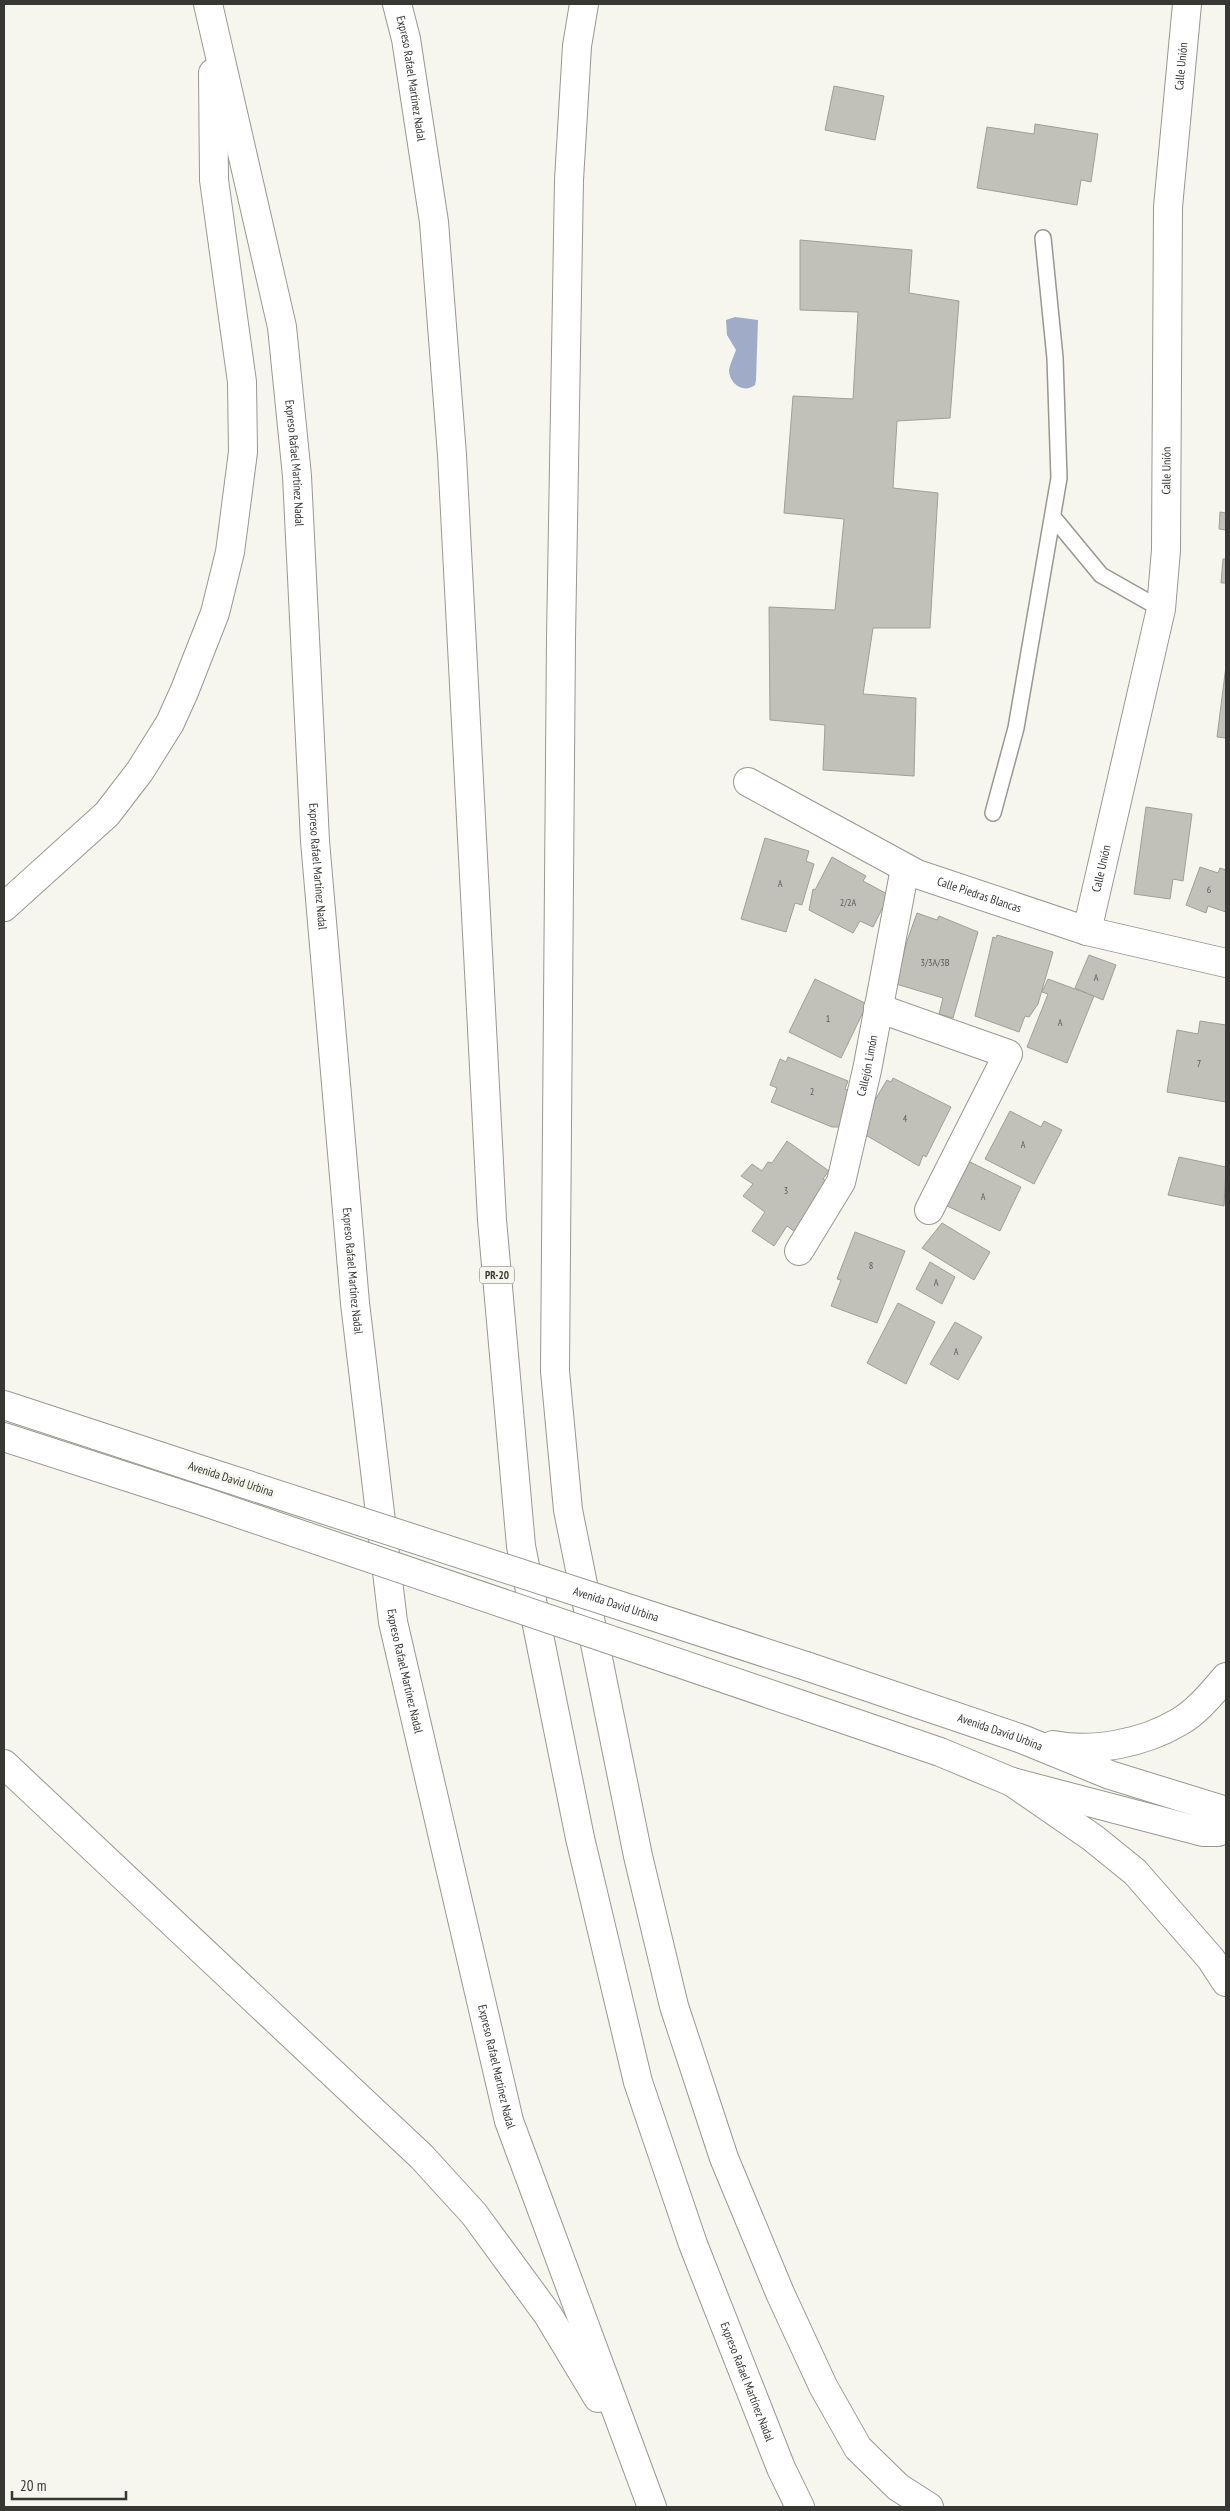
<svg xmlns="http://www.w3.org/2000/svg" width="1230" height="2511" font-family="'PT Sans Narrow',sans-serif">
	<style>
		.water { fill: #a0abc7 }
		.building { fill: #c1c1ba; stroke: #9f9f98 }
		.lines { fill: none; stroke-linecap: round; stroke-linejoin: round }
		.service-casing { stroke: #989891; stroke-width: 18 }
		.minor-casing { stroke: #989891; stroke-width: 30 }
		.tertiary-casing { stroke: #989891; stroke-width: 30 }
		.motorway-casing { stroke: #989891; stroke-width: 30 }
		.service { stroke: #fff; stroke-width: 15 }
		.minor { stroke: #fff; stroke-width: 28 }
		.tertiary { stroke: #fff; stroke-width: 28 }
		.motorway { stroke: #fff; stroke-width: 28 }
		.tertiary-bridge-casing { stroke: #989891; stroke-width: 30; stroke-linecap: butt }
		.tertiary-bridge { stroke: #fff; stroke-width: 28 }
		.labels { text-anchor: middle; stroke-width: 5; stroke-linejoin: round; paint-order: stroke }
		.number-label { font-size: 10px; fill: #5a5a56 }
		.shield { fill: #f6f6ee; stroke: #70706c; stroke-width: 1 }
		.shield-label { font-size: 11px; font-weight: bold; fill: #373734 }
		.street-label { font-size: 12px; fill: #373734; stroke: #f6f6ee }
	</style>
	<rect width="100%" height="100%" fill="#f6f6ee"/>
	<path class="water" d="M735 317 758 320 756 380 755 385C744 394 729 384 729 370 730 364 734 356 736 350L727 335 726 320Z"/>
	<g class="building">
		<path d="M834 86 884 96 875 140 825 130Z"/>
		<path d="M1035 124 1098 134 1091 182 1081 180 1077 205 977 188 987 127 1034 134Z"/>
		<path d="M800 240 912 250 909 293 959 301 950 418 897 421 893 488 938 493 930 628H873L863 694 916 698 914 776 823 770 825 725 770 720 769 607 835 610 844 519 784 513 793 396 853 399 858 312 800 310Z"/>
		<path d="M1220 512 1226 513V530L1219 529Z"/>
		<path d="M1223 559H1226V583H1221Z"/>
		<path d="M1226 666V738L1217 737Z"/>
		<path d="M1146 807 1192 814 1183 881 1173 879 1170 899 1134 894Z"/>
		<path d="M765 838 809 851 806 861 814 864 802 905 795 903 786 932 741 919Z"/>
		<path d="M832 857 866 876 863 881 889 895 873 927 860 921 853 933 809 910 813 889 815 890Z"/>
		<path d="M1200 867 1218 873 1220 868 1226 870V912L1208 906 1206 913 1186 905Z"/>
		<path d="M917 913 937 920 939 916 978 932 953 1018 939 1014 943 998 896 984 907 941Z"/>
		<path d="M997 935 1053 952 1038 1004 1029 1017 1025 1016 1019 1032 975 1016 993 937 996 938Z"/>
		<path d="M1089 955 1116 965 1103 1000 1075 988Z"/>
		<path d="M815 979 867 1004 841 1058 789 1032Z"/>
		<path d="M1048 979 1094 996 1067 1063 1027 1047 1048 994 1042 992Z"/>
		<path d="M1200 1021 1226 1025V1102L1167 1092 1177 1030 1198 1034Z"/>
		<path d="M788 1057 848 1081 845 1089 852 1092 844 1127H832L771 1102 777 1088 770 1085 780 1059 786 1062Z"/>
		<path d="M893 1078 951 1107 926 1157 923 1155 919 1166 857 1130 887 1080 891 1082Z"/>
		<path d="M1010 1111 1041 1127 1044 1121 1062 1130 1034 1184 985 1159Z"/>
		<path d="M787 1141 829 1171 823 1179 829 1183 795 1232 787 1226 774 1246 752 1231 765 1212 743 1196 753 1184 741 1176 752 1164 762 1171 768 1162 772 1163Z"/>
		<path d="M1179 1157 1226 1167 1224 1206 1168 1195Z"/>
		<path d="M966 1160 1021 1187 1000 1231 945 1205Z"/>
		<path d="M942 1223 990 1252 974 1280 922 1248Z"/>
		<path d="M855 1232 905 1251 877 1323 831 1306 841 1280 837 1279Z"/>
		<path d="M930 1262 955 1277 942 1304 916 1289Z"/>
		<path d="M898 1303 935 1322 906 1384 867 1363Z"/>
		<path d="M955 1322 982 1337 958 1380 930 1364Z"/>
	</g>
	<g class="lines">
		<g class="service-casing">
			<g id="service">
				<path d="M1053 517 1101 575 1161 609"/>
				<path d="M993 813 1016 728 1059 478 1055 358 1043 238"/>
			</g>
		</g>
		<g class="minor-casing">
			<g id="minor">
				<path id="s1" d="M748 782 917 874 1087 931 1226 963"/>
				<path id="s2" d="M1087 931 1161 609 1166 550 1168 207 1187 4"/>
				<path d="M878 1008 1008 1054 929 1210"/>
				<path id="s3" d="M799 1251 841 1182 867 1070 905 868"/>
			</g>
		</g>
		<g class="tertiary-casing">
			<g id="tertiary">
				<path d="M4 1405 205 1471"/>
				<path d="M4 1437 205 1502"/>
				<path id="s4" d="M806 1666 1022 1739 1110 1775 1226 1811"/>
				<path d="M808 1707 940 1752 1012 1782 1203 1832H1218L1226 1828"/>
				<path d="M1053 1745C1093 1753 1144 1743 1179 1722 1197 1712 1212 1693 1226 1677"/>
			</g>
		</g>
		<g class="motorway-casing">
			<g id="motorway">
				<path id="s5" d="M208 4 282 327 297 476 315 841 355 1303 393 1622 509 2121 652 2507"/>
				<path id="s6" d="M397 4 406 39 434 222 452 455 492 1220 521 1546 580 1838 638 2082 693 2244 781 2468 800 2507"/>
				<path d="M584 4 577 46 569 180 561 638 555 1371 568 1510 638 1856 674 2006 724 2158 780 2293 823 2386 858 2448 898 2487 929 2507"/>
				<path d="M4 907 107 814 140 771 170 723 184 692 215 613 230 552 243 452 242 382 214 180 213 73"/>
				<path d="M4 1764 422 2157 474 2214 548 2315 598 2398"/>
				<path d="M1012 1782 1093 1838 1135 1872 1211 1959 1226 1982"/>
			</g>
		</g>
		<use href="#service" class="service"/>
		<use href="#minor" class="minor"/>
		<use href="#tertiary" class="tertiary"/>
		<use href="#motorway" class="motorway"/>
		<g class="tertiary-bridge-casing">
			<g id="tertiary-bridge">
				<path id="s7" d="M205 1471 806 1666"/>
				<path d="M205 1502 808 1707"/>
			</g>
		</g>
		<use href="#tertiary-bridge" class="tertiary-bridge"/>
	</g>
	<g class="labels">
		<g class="number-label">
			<text x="780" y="887">A</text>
			<text x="1209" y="893">6</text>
			<text x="848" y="906">2/2A</text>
			<text x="935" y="966">3/3A/3B</text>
			<text x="1096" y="981">A</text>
			<text x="828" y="1022">1</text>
			<text x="1060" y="1026">A</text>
			<text x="1199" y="1067">7</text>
			<text x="812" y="1095">2</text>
			<text x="905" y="1122">4</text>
			<text x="1023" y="1148">A</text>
			<text x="786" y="1194">3</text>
			<text x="983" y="1200">A</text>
			<text x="871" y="1269">8</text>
			<text x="936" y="1286">A</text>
			<text x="956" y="1355">A</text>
		</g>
		<rect class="shield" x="479.5" y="1266.5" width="35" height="17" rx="4"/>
		<g class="shield-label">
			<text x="497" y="1279">PR-20</text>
		</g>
		<g class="street-label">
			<text dy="4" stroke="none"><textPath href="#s2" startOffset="874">Calle Unión</textPath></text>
			<text dy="4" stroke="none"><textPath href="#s6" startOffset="76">Expreso Rafael Martínez Nadal</textPath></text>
			<text dy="4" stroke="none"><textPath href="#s5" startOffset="468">Expreso Rafael Martínez Nadal</textPath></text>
			<text dy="4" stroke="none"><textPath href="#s2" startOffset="469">Calle Unión</textPath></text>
			<text dy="4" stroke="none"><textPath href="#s5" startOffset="872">Expreso Rafael Martínez Nadal</textPath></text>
			<text dy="4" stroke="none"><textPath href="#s2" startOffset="64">Calle Unión</textPath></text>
			<text dy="4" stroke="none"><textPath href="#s1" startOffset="258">Calle Piedras Blancas</textPath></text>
			<text dy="4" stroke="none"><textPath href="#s3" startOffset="200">Callejón Limón</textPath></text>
			<text dy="4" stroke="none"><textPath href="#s5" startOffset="1278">Expreso Rafael Martínez Nadal</textPath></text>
			<text transform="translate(231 1479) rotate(18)" y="4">Avenida David Urbina</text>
			<text dy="4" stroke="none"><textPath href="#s7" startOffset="432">Avenida David Urbina</textPath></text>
			<text dy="4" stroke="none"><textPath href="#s5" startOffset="1682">Expreso Rafael Martínez Nadal</textPath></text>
			<text dy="4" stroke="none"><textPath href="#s4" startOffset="205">Avenida David Urbina</textPath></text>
			<text dy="4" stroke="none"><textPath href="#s5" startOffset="2088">Expreso Rafael Martínez Nadal</textPath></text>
			<text dy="4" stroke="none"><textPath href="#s6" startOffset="2416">Expreso Rafael Martínez Nadal</textPath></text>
		</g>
	</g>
	<rect width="1230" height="2511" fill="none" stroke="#373734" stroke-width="10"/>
	<path d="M12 2491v8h114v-8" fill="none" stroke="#373734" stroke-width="2.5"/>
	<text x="20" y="2491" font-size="15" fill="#373734" stroke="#f6f6ee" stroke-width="4" paint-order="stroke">20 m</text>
</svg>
